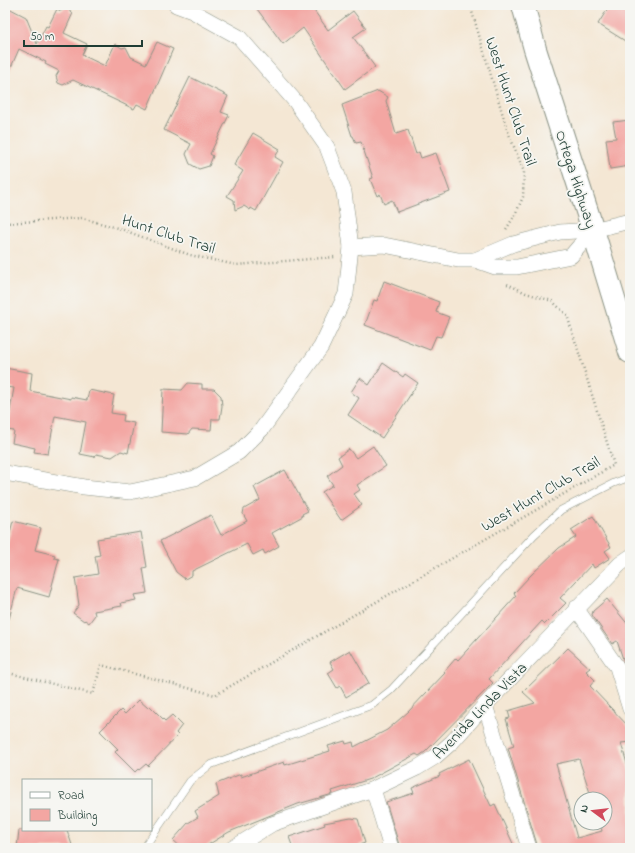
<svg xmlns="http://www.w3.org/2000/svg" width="635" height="853" font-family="'Indie Flower',sans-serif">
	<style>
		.building { fill: #f3a6a2; fill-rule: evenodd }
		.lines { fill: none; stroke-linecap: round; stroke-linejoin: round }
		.lane-casing { stroke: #8a9284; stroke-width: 8 }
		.street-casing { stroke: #8a9284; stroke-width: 16 }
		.primary-casing { stroke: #8a9284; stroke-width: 24 }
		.path { stroke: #8a9284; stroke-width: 2.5; stroke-dasharray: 1 3; stroke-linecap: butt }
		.lane { stroke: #fff; stroke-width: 7 }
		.street { stroke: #fff; stroke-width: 15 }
		.primary { stroke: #fff; stroke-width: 22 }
		.labels { text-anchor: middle; stroke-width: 3.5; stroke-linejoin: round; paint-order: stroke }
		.street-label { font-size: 16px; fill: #1f3d34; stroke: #f6f6f2 }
	</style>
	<rect width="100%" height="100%" fill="#f6f6f2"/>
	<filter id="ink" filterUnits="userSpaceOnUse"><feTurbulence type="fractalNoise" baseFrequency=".025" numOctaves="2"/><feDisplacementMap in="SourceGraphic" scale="8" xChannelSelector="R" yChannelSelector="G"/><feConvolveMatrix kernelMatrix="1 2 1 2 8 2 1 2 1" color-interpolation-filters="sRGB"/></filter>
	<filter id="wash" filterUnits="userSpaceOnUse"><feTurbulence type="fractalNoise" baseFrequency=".012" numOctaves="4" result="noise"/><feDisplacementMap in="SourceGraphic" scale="16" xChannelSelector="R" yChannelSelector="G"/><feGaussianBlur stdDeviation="0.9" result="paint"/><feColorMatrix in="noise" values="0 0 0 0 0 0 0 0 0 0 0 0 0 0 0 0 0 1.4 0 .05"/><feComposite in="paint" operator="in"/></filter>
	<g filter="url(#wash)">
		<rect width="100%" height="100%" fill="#f4e7d4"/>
		<g id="blocks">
			<g class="building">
				<path d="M67 5H70V12L73 13 64 33 87 44 82 55 105 66 115 44 122 48 126 47 131 57 146 64 157 42 173 49 147 109 137 104 134 109 73 80 63 85 58 83 56 76 59 71 45 64 46 62 19 49 5 81V6L26 17 37 44 46 26 48 27 57 9 61 11Z"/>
				<path d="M254 5H310L328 30 353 11 366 28 353 37 375 67 345 89 303 28 283 44Z"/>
				<path d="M610 5H630V44L598 24Z"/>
				<path d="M190 77 228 96 221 112 229 115 210 154 213 156 209 166 199 169 190 164 186 154 191 144 164 130Z"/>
				<path d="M378 91 388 97 386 101 396 134 408 130 416 154 419 152 421 158 436 153 450 192 397 212 392 200 384 204 380 194 377 196 370 179 373 178 361 142 356 143 353 136H352L342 105Z"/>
				<path d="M630 120V166L610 169 606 139 616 138 613 122Z"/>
				<path d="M253 133 280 149 275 157 283 162 256 211 251 208 250 210 244 206 235 210 234 200 227 196 243 171 234 165Z"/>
				<path d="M384 281 439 302 436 312 449 317 441 337 436 336 430 350 365 325 374 300 377 301Z"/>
				<path d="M383 363 403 377 405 374 418 383 382 438 348 415 359 398 351 392 360 378 369 385Z"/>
				<path d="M5 368 32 373 30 391 71 399V397L87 400 89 390 114 395 111 413 124 415 123 421 134 423 128 453 121 451 112 457 96 454 95 457 80 454 86 422 55 416 48 454 34 452 35 448 12 443 14 431 7 430V427L14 388 5 387Z"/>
				<path d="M188 383 202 384V389H214L221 396 222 406 220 419H212L211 430 192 429 188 434 161 432 163 389 182 390Z"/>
				<path d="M373 446 386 466 357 485 360 490 354 494 362 505 341 520 322 492 333 485 327 476 342 465 338 457 349 449 356 458Z"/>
				<path d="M285 470 308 511 302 514 303 516 272 533 279 546 265 554 263 550 253 555 247 544 192 571V575L185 579 176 572 160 541 211 515 221 535 247 521 243 514 244 509 260 500 254 487Z"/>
				<path d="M593 516 611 547 605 551 610 558 594 568 592 564 560 598 566 603 545 624 542 621 489 679 493 683 425 752 419 756 416 754 370 779 332 791 333 794 298 804 229 832 203 848H182L173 840 188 823 198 817 195 811 219 796 216 784 241 774V777L284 762 285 765 330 751 328 746 345 741 346 744 353 742 354 747 387 730 408 712 445 673 444 672 456 658 458 660 516 596 514 593 530 576 559 548 576 537 571 530Z"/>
				<path d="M13 521 41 528 35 550 55 555 54 558 59 559 49 597 17 588 9 619 5 618V552Z"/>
				<path d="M141 532 147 567 143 568 147 593 134 595 136 600 121 603 122 606 94 611 95 615 89 623 85 620 84 621 73 613 79 605 75 578 98 574 95 556 100 555 97 539Z"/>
				<path d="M607 599 630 627V673H628L623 659 617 641 612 644 592 615 593 611Z"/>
				<path d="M568 648 590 668 586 671 595 680 590 686 630 728V742L621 743 630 774V848H538L508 748 514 746 506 719 510 718 508 711 535 703 523 692ZM579 759 592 799H605V823H600L602 831 577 838 556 764Z"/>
				<path d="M350 650 369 683 346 697 340 686 337 688 328 673 334 669 330 662Z"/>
				<path d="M139 700 148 708 150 706 165 721 172 715 182 725 176 733 178 735 148 766 146 764 139 770 138 769 135 772 115 752 118 749 100 731 121 710 125 714Z"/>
				<path d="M469 759 491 806 495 804 515 848H400L386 802 414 793 412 788 440 776 439 774Z"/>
				<path d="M351 818 358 819 365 843 359 845 360 848H293L289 837 325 825 324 823Z"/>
				<path d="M19 830H67L73 848H17Z"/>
			</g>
		</g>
	</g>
	<g filter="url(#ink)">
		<use href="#blocks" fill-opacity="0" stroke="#8a9284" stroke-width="1"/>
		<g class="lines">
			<g class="lane-casing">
				<g id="lane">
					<path d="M8 847V848"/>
					<path d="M144 848 190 781 210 765 372 705 391 690 534 535 561 510 614 483 630 477"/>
				</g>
			</g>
			<g class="street-casing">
				<g id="street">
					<path d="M351 247 384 245 458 260H475L495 267H517L571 256 593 230"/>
					<path d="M475 260 513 244 560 232 593 230 630 221"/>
					<path d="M5 473 84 487 130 492 195 478 239 452 262 429 321 347 346 294 351 247 344 192 327 147 295 101 239 37 192 11 176 5"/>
					<path d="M576 608 617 667 630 709"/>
					<path d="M485 705 529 848"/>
					<path d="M373 789 391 848"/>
					<path d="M233 848 272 824 373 789 417 768 435 757 452 742 485 705 620 564 630 557"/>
				</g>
			</g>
			<g class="primary-casing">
				<path id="primary" d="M523 5 535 49 593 230 630 352"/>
			</g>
			<g class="path">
				<path d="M470 5 507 129 524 172 523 197 515 215 505 231"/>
				<path d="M5 223 82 218 121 229 190 255 236 265 335 257"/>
				<path d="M5 672 93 694 101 665 215 695 614 465 567 315 552 301 526 293 505 283"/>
			</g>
			<use href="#lane" class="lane"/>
			<use href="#street" class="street"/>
			<use href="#primary" class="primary"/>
		</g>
	</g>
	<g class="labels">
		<g class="street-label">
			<text transform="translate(512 101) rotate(72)" y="6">West Hunt Club Trail</text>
			<text transform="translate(577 179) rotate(72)" y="6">Ortega Highway</text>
			<text transform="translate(169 233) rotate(18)" y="6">Hunt Club Trail</text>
			<text transform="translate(540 493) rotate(-30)" y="6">West Hunt Club Trail</text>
			<text transform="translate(479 710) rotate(-46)" y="6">Avenida Linda Vista</text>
		</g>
	</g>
	<rect width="635" height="853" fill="none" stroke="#f6f6f2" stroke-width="20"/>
	<rect x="22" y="779" width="130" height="52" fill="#f6f6f2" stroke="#a0aca6"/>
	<rect x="30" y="792" width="20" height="6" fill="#ffffff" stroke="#a0aca6"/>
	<text x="58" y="799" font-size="12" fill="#1f3d34">Road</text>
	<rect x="30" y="809" width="20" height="12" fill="#f3a6a2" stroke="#a0aca6"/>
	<text x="58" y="819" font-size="12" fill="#1f3d34">Building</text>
	<g transform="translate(593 811) rotate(285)"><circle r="19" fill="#f6f6f2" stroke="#a0aca6"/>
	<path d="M0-3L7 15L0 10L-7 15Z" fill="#d1495b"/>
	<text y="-6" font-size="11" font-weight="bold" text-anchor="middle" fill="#1f3d34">N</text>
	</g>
	<path d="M24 40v6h118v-6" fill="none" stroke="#1f3d34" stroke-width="2"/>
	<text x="30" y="40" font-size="12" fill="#1f3d34" stroke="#f6f6f2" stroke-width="3" paint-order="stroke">50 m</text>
</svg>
